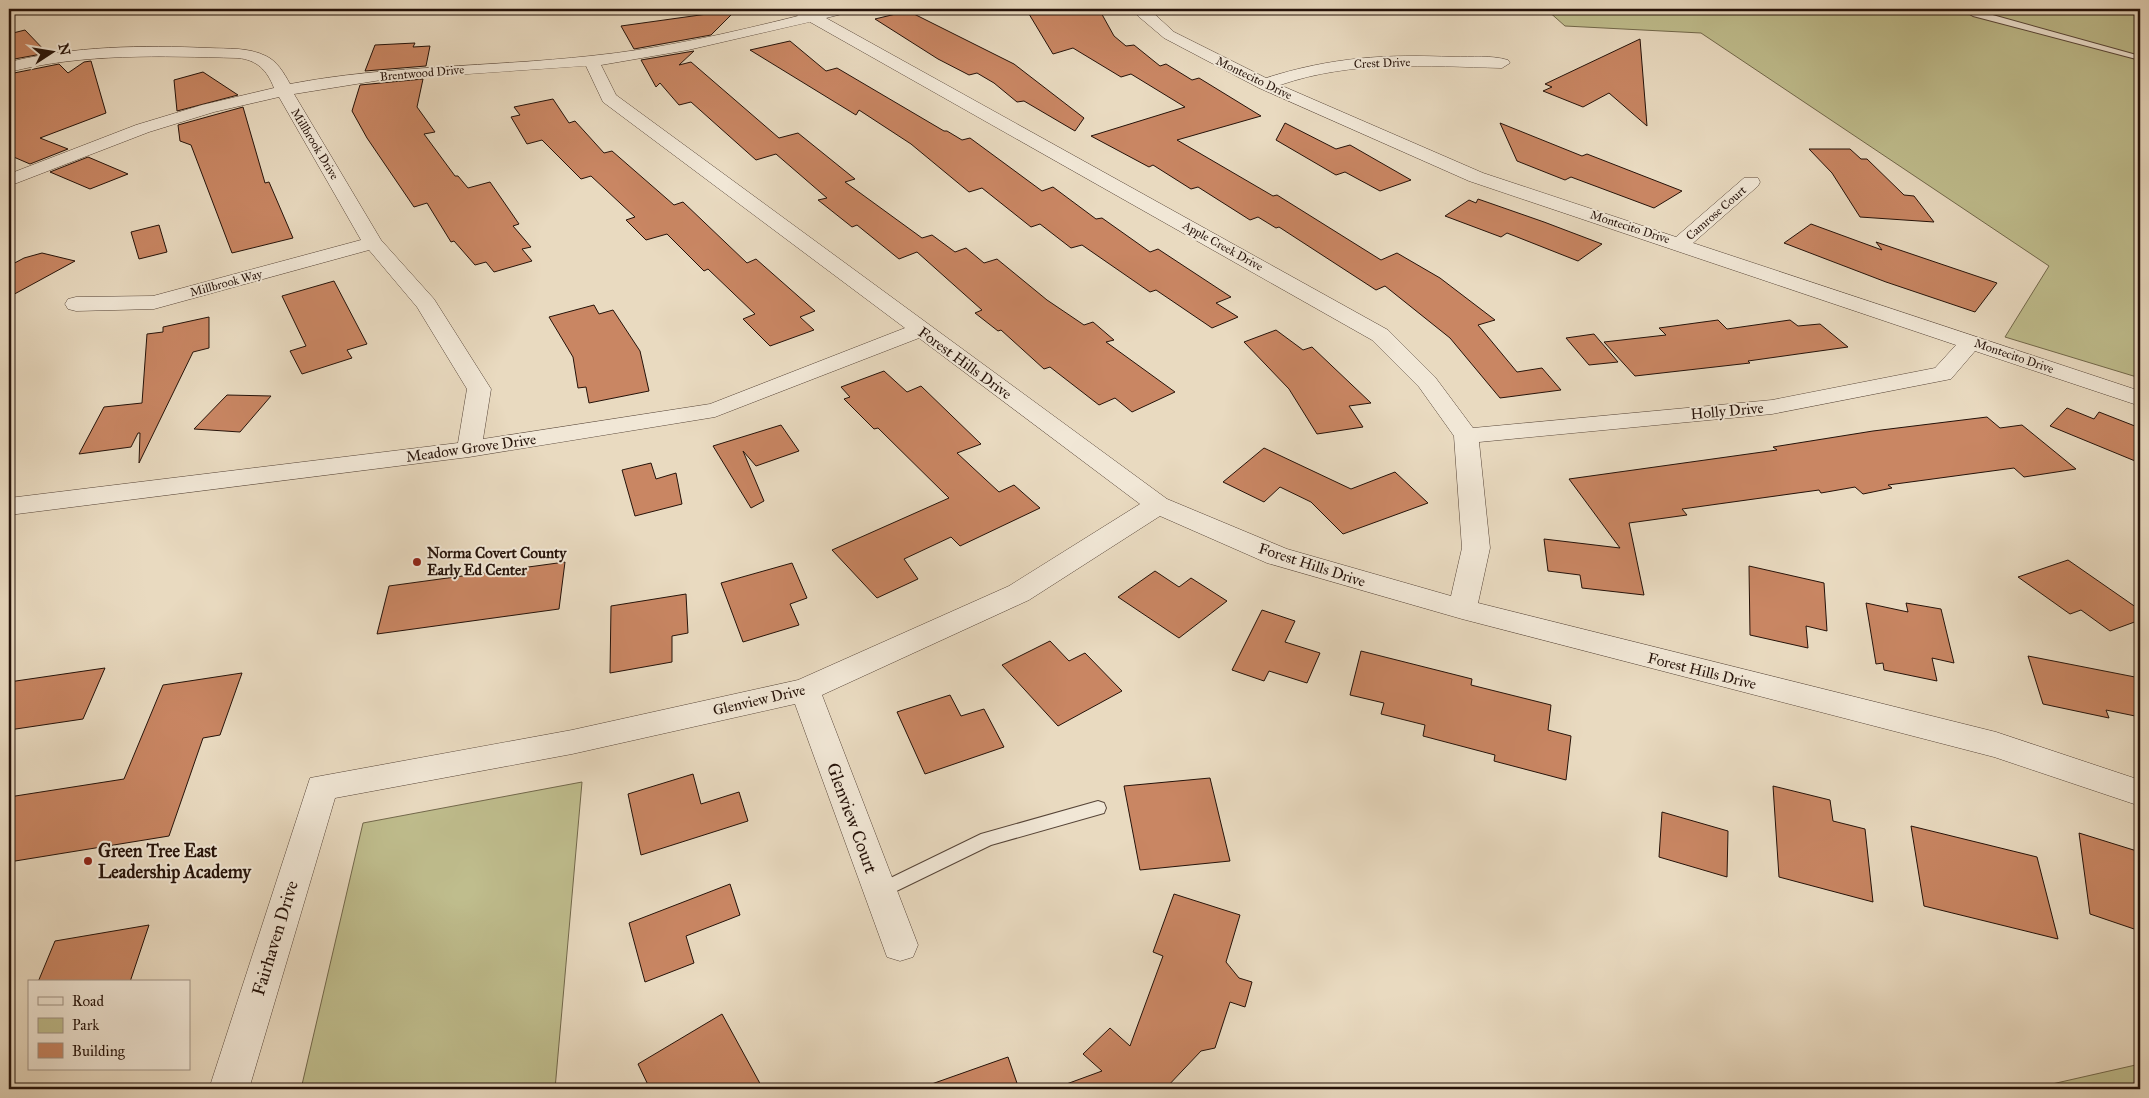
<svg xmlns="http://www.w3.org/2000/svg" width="2149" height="1098" font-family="'IM FELL Great Primer',serif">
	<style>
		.green { fill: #bfbd8d; stroke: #72684b }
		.building { fill: #c98663; stroke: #251209 }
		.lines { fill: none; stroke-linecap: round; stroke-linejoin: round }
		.lane-casing { stroke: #564437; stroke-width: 2 }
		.street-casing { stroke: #564437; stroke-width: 1 }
		.lane { fill: #f1e7d6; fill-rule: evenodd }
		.street { fill: #f1e7d6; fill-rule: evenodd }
		.poi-dot { fill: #8f2418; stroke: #f1e7d6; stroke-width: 2 }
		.labels { text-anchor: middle; stroke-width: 4; stroke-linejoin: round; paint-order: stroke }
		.far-street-label { font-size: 12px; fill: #251209; stroke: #f1e7d6 }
		.street-label { font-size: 15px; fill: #251209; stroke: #f1e7d6 }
		.poi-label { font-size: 15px; font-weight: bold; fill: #251209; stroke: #f1e7d6; text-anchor: start }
		.near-street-label { font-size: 18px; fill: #251209; stroke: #f1e7d6 }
		.near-poi-label { font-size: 18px; font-weight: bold; fill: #251209; stroke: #f1e7d6; text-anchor: start }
	</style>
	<rect width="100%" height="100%" fill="#e9dac0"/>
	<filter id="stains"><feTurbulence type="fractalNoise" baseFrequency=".004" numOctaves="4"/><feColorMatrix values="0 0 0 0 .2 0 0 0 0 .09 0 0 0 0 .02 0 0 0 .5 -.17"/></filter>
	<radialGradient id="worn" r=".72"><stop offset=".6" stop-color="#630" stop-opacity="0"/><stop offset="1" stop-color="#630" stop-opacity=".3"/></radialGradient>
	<g class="green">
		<path d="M1588 9H2140V378L2005 337 2049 266 1701 33 1565 26 1547 10Z"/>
		<path d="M582 782 555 1089H301L363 823Z"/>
		<path d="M2140 1064V1089H2030Z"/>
	</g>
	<g class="building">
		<path d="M1026 9H1099L1114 36 1126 46 1134 45 1160 66 1166 64 1192 80 1199 78 1261 116 1177 140 1273 196 1277 195 1381 260 1397 253 1440 278 1495 320 1478 325 1517 372 1542 368 1561 390 1500 398 1450 338 1385 286 1376 290 1279 227 1276 228 1258 217 1250 220 1198 187 1191 189 1153 165 1149 167 1091 136 1185 107 1131 74 1121 77 1073 48 1053 54Z"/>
		<path d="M736 10 711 35 634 49 621 26Z"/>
		<path d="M908 11 1014 64 1084 118 1075 131 1024 101 1017 102 994 83 977 73 969 75 938 59 875 19Z"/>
		<path d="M25 30 47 53 9 60V34Z"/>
		<path d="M1640 39 1647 126 1609 93 1583 107 1543 91 1552 87 1545 84Z"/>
		<path d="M790 41 826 71 837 68 944 131H947L962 140 970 138 1042 191 1053 187 1096 219 1102 218 1150 252 1158 249 1231 297 1216 303 1238 317 1212 328 1156 290 1150 292 1082 245 1071 248 1040 224 1031 227 982 188 969 192 911 144 859 110 856 115 750 50Z"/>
		<path d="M415 43 413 47 430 46 426 66 365 71 375 45Z"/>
		<path d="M694 51 679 65 691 62 779 138 798 133 855 179 845 182 922 238 932 235 955 252 966 248 984 263 997 259 1047 300 1084 325 1093 322 1114 340 1106 342 1175 392 1132 412 1115 398 1099 405 1050 367 1044 369 1001 330 998 331 975 313 982 310 917 252 899 259 857 225 852 227 818 200 827 198 776 154 756 160 691 102 679 105 660 83 656 87 641 60Z"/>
		<path d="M91 61 106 113 40 138 68 149 30 164 9 155V74L59 64 68 73 84 62Z"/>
		<path d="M203 72 238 95 177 111 174 80Z"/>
		<path d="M423 79 417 107 435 132 424 134 455 176H458L468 188 490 182 519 224 513 226 531 247 522 249 532 261 494 272 486 262 475 265 454 241 451 242 427 203 414 207 367 138 352 111 360 85Z"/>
		<path d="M553 99 569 123 575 121 604 153 612 151 674 205 683 202 747 263 756 259 815 311 800 317 814 330 770 346 743 319 755 314 708 269 704 271 667 234 646 240 626 220 635 217 591 176 581 179 542 140 527 144 511 117 520 115 514 107Z"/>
		<path d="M243 107 265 183 269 182 293 238 232 253 191 145 180 141 178 125Z"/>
		<path d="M1285 123 1336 149 1350 145 1411 180 1380 191 1345 172 1336 175 1276 140Z"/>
		<path d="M1500 123 1582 156 1587 154 1682 191 1654 208 1571 177 1565 180 1517 161Z"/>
		<path d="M1809 149H1850L1861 159H1867L1904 195 1914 196 1934 222 1860 217 1832 173Z"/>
		<path d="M88 157 128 174 90 189 50 172Z"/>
		<path d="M1478 199 1544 222 1602 244 1578 261 1507 233 1501 237 1445 216 1469 200 1476 203Z"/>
		<path d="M1811 224 1882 250 1876 242 1997 283 1975 312 1886 282 1784 243Z"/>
		<path d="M159 225 167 252 139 259 131 232Z"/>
		<path d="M42 253 75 261 9 297V266L24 258Z"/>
		<path d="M334 281 367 344 347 350 352 358 302 374 290 351 306 346 282 296Z"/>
		<path d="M594 305 599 314 613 310 640 351 649 391 589 403 586 387 578 388 573 357 549 317Z"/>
		<path d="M209 317V348L193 352 139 463 140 433H138L131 447 79 454 104 407 142 403 147 334 163 332V327Z"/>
		<path d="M1718 320 1727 329 1790 320 1798 326 1820 324 1848 347 1748 361 1750 363 1635 376 1604 342 1666 335 1659 328Z"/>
		<path d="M1276 330 1303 350 1312 347 1371 403 1349 406 1363 427 1317 434 1289 389 1244 342Z"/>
		<path d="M1594 334 1618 362 1589 365 1566 338Z"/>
		<path d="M884 371 907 392 921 386 981 444 957 453 999 492 1014 485 1040 508 960 546 951 537 904 559 918 579 877 598 832 550 949 498 878 428 874 429 844 399 850 397 841 387Z"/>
		<path d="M227 395 271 396 240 432 194 429Z"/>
		<path d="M2067 408 2094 419 2099 412 2140 428V463L2050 426Z"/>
		<path d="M1987 417 2000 428 2022 425 2076 469 2024 477 2014 468 1888 485 1892 488 1863 494 1855 487 1821 493 1819 490 1682 509 1687 515 1629 523 1644 595 1582 588 1580 575 1548 571 1544 539 1620 548 1569 479 1777 450 1773 447 1873 431Z"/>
		<path d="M781 425 799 451 756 466 743 451 764 501 751 508 713 446Z"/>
		<path d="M1264 448 1351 489 1395 472 1428 503 1343 534 1311 502 1280 487 1264 502 1223 482Z"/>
		<path d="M651 463 656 479 676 473 682 504 635 516 622 470Z"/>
		<path d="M2068 560 2140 610V620L2110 631 2081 610 2070 614 2018 577Z"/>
		<path d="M565 562 559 609 377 634 389 586Z"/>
		<path d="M792 563 807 598 790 604 799 625 743 642 721 583Z"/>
		<path d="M1749 566 1824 583 1827 631 1806 626 1808 648 1750 635Z"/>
		<path d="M1155 571 1179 587 1191 578 1227 601 1179 638 1118 597Z"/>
		<path d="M686 594 688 633 672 636V662L610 673 611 606Z"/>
		<path d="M1866 603 1908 612 1906 603 1941 609 1954 663 1932 658 1937 681 1884 670 1883 663 1876 664Z"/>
		<path d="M1262 610 1295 621 1285 642 1320 653 1307 683 1269 671 1264 681 1232 670Z"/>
		<path d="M1050 641 1069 661 1085 653 1122 691 1058 726 1002 665Z"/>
		<path d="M1361 651 1472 679 1471 685 1551 705 1548 730 1571 736 1566 780 1494 761 1495 755 1423 736 1425 725 1381 714 1384 703 1350 695Z"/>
		<path d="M2028 656 2140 678V717L2106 710 2109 718 2043 704Z"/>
		<path d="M105 668 83 719 9 730V682Z"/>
		<path d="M242 673 220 735 203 738 169 836 9 862V797L124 779 163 685Z"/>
		<path d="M950 695 961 716 984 709 1004 747 925 774 897 712Z"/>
		<path d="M693 774 701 804 739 792 748 821 641 855 628 794Z"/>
		<path d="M1210 778 1230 861 1140 870 1124 786Z"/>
		<path d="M1773 786 1830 800 1833 821 1865 829 1873 902 1779 877Z"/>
		<path d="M1662 812 1728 831 1727 877 1659 857Z"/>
		<path d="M1911 826 2037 857 2058 939 1924 906Z"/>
		<path d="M2079 833 2140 852V931L2090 914Z"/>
		<path d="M730 884 740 915 686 936 694 963 645 982 629 923Z"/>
		<path d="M1174 894 1240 915 1226 962 1239 978 1252 982 1245 1007 1230 1002 1215 1048 1201 1051 1165 1089H1062L1061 1086 1102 1071 1083 1054 1110 1028 1130 1046 1163 956 1153 952Z"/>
		<path d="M149 925 130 982H38L55 941Z"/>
		<path d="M722 1014 763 1089H650L638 1064Z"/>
		<path d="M1008 1057 1019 1089H926V1086Z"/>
	</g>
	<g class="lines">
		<g class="lane-casing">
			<g id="lane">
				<path d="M1961 9H1971L2140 56V60L1973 16Z"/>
				<path d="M1098 801 1104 803 1106 808 1104 813 991 845 880 899 874 896 871 891 874 886 981 834Z"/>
			</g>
		</g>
		<g class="street-casing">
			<path id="street" d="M788 9H806L814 12 828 9H852L850 12 826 18 1388 330 1435 377 1473 428 1772 400 1935 368 1956 345 1469 181 1259 88 1164 38 1138 16 1135 9H1149L1174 32 1266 78C1332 57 1386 54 1454 57 1472 57 1491 55 1508 60L1510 63 1502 68C1426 66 1353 60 1280 85L1483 173 1676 237 1744 178H1758L1760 182 1758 186 1693 243 2140 391V406L1975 351 1951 379 1772 414 1479 442 1490 548 1478 603 1996 732 2140 780V806L1994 757 1462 619 1267 563 1160 516 1029 600 822 695 918 945 913 957 900 961 887 957 795 704 572 754 335 798 249 1089H209L310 778 572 730 798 680 1009 586 1140 504 919 338 715 417 469 457 9 515V498L458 443 467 389 417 307 369 250 154 309 76 311 68 309 65 304 68 299 76 297 153 296 361 240 279 97 214 112 149 132 9 186V174L136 125 202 105 274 88C267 70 257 60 238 58 160 56 85 53 9 72V62C75 46 141 45 210 48 228 49 248 47 266 56 277 61 284 73 290 84 389 65 490 67 590 56 660 49 730 33 798 16ZM810 22 1372 340 1419 387 1454 436 1462 548 1451 596 1287 549 1167 499 616 95 601 65 688 50ZM586 66 603 102 905 328 710 404 483 439 491 389 434 299 381 240 294 94 381 80Z"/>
		</g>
		<use href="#lane" class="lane"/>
		<use href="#street" class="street"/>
	</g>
	<g class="poi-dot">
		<circle cx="417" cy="562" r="5"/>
		<circle cx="88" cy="861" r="5"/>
	</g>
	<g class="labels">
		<g class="far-street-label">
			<text transform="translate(1382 63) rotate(-2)" y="4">Crest Drive</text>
			<text transform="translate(422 73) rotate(-5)" y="4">Brentwood Drive</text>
			<text transform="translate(1254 78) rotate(26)" y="4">Montecito Drive</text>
			<text transform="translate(315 144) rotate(59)" y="4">Millbrook Drive</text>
			<text transform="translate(1716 213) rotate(-41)" y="4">Camrose Court</text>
			<text transform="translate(1630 227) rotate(18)" y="4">Montecito Drive</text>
			<text transform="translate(1223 246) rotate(29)" y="4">Apple Creek Drive</text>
			<text transform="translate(226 283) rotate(-15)" y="4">Millbrook Way</text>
			<text transform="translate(2014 356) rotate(19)" y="4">Montecito Drive</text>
		</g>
		<g class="street-label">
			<text transform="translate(965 363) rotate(36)" y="5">Forest Hills Drive</text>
			<text transform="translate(1727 411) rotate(-5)" y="5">Holly Drive</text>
			<text transform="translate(471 448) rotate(-8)" y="5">Meadow Grove Drive</text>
			<text transform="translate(1312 565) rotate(18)" y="5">Forest Hills Drive</text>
			<text transform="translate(1702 671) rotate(14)" y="5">Forest Hills Drive</text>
			<text transform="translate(759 700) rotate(-13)" y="5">Glenview Drive</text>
		</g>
		<g class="poi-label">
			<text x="427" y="558">Norma Covert County<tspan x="427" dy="17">Early Ed Center</tspan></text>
		</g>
		<g class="near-street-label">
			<text transform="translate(852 818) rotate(70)" y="6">Glenview Court</text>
			<text transform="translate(275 938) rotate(-73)" y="6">Fairhaven Drive</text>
		</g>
		<g class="near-poi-label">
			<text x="98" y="857">Green Tree East<tspan x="98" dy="21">Leadership Academy</tspan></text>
		</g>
	</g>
	<rect width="2149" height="1098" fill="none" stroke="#e9dac0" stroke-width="30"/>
	<rect x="10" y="10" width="2129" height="1078" fill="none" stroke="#251209" stroke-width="2.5"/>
	<rect x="15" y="15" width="2119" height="1068" fill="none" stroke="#251209"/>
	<rect x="28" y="980" width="162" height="90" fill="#f1e7d6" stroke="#9f9284"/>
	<rect x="38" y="997" width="25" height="8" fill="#f1e7d6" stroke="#9f9284"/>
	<text x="72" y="1006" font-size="15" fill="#251209">Road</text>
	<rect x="38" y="1018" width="25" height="15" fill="#bfbd8d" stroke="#9f9284"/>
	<text x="72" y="1030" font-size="15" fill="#251209">Park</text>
	<rect x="38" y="1043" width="25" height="15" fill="#c98663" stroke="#9f9284"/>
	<text x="72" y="1056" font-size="15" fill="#251209">Building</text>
	<g transform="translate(52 52) rotate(78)" stroke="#f1e7d6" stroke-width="4" paint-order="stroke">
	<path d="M0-4L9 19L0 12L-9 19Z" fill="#251209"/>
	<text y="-8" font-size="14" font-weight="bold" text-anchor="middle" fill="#251209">N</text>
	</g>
	<rect width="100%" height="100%" filter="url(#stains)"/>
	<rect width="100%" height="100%" fill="url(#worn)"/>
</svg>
